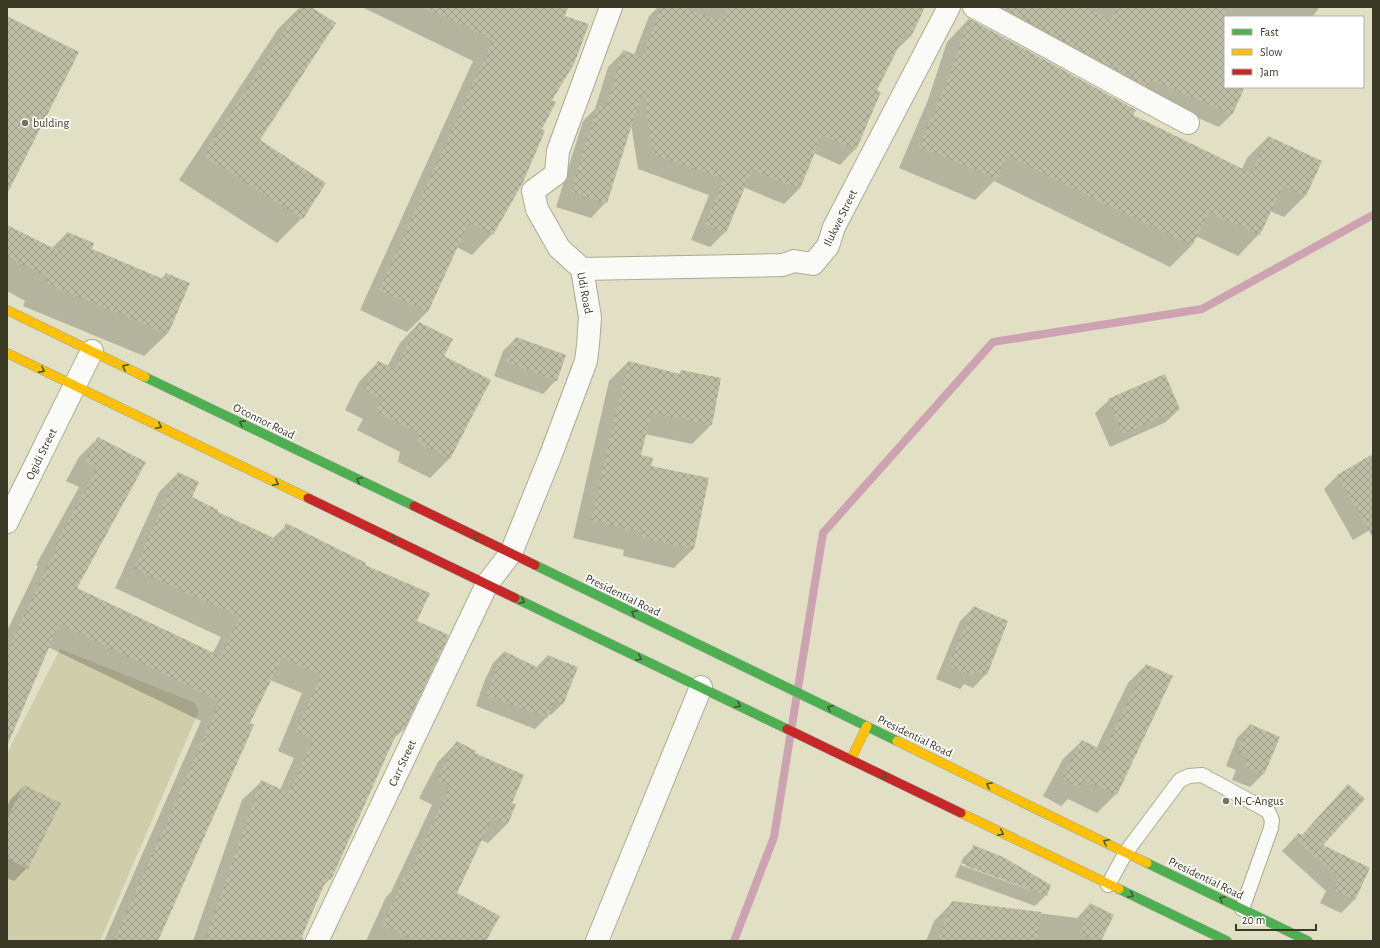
<svg xmlns="http://www.w3.org/2000/svg" width="1380" height="948" font-family="'Alegreya Sans',sans-serif">
	<style>
		.green { fill: #cfcdaa }
		.shadow { fill: #0003; fill-rule: evenodd }
		.lines { fill: none; stroke-linecap: round; stroke-linejoin: round }
		.stream { stroke: #cda2b1; stroke-width: 8 }
		.building { fill: url(#building-cross-hatch) }
		.lane-casing { stroke: #acab95; stroke-width: 16 }
		.street-casing { stroke: #acab95; stroke-width: 24 }
		.fast-casing { stroke: #9ba49b; stroke-width: 10 }
		.slow-casing { stroke: #9ba49b; stroke-width: 10 }
		.jam-casing { stroke: #9ba49b; stroke-width: 10 }
		.lane { stroke: #fafaf6; stroke-width: 14 }
		.street { stroke: #fafaf6; stroke-width: 22 }
		.fast { stroke: #4caf50; stroke-width: 9 }
		.slow { stroke: #ffc107; stroke-width: 9 }
		.jam { stroke: #c62828; stroke-width: 9 }
		.oneway { stroke: #3f5c32 }
		.poi-dot { fill: #74735d; stroke: #fff; stroke-width: 1.5 }
		.labels { text-anchor: middle; stroke-width: 3.5; stroke-linejoin: round; paint-order: stroke }
		.poi-label { font-size: 12px; fill: #3a3925; stroke: #fff; text-anchor: start }
		.street-label { font-size: 12px; fill: #3a3925; stroke: #fff }
	</style>
	<defs>
		<pattern id="building-cross-hatch" width="8" height="8" patternUnits="userSpaceOnUse"><rect width="8" height="8" fill="#bebda5"/><path d="M0 0l8 8M0 8l8-8" fill="none" stroke="#9b9b86"/></pattern>
	</defs>
	<rect width="100%" height="100%" fill="#e1e0c5"/>
	<path class="green" d="M60 649 195 703 199 711 100 941H7V753Z"/>
	<g class="shadow">
		<path d="M300 7H309L258 141 302 218 277 243 179 180 278 29Z"/>
		<path d="M362 7H567L563 16 551 100 492 234 472 255 457 247 428 311 407 332 360 310 473 61Z"/>
		<path d="M658 7H924L910 37 895 51 876 91 855 149 840 165 814 153 799 189 784 204 743 187 725 232 710 247 691 240 709 195 638 169 631 124 606 202 591 218 556 207 583 121 595 109 608 67 623 52 634 55 649 16Z"/>
		<path d="M995 7H1320L1312 17H1225V87H1243L1231 115 1219 127 1140 93Z"/>
		<path d="M968 20 1132 116 1242 169 1247 158 1268 137 1305 196 1284 217 1270 211 1259 234 1238 256 1196 236 1191 246 1170 267 994 181 975 200 899 168 928 100 947 42Z"/>
		<path d="M7 226 52 248 67 233 90 250 161 279 166 274 168 333 144 356 23 306 25 301 7 291Z"/>
		<path d="M419 323 443 356 450 458 430 478 398 462 400 452 357 430 363 419 345 410 359 382 378 362 387 367 400 343Z"/>
		<path d="M516 338 556 380 543 394 494 376 503 351Z"/>
		<path d="M628 362 679 374 681 371 720 379 711 425 692 444 645 434 640 456 650 466 708 479 693 549 674 568 623 556 624 550 573 538 609 381Z"/>
		<path d="M1109 400 1179 409 1166 422 1110 447 1095 413Z"/>
		<path d="M98 438 144 462 76 588 213 653 221 637 115 588 159 492 178 473 190 498 216 512 273 538 287 525 364 566 416 622 447 636 403 730 392 740 330 879 322 887 301 937 304 938 302 941H193L242 800 262 781 280 790 294 758 278 751 302 693 270 680 249 723 157 941H104L201 721 48 647 7 732V631L38 566 36 565 79 487 66 481 79 457Z"/>
		<path d="M1373 455V528L1353 540 1324 489 1337 476Z"/>
		<path d="M973 608 986 674 973 688 964 684 960 689 936 679 960 621Z"/>
		<path d="M504 652 536 668 547 656 562 704 551 715 548 714 546 718 535 729 476 706 484 682 493 663Z"/>
		<path d="M1146 665 1116 794 1097 813 1068 799 1061 806 1043 796 1063 759 1082 741 1096 749 1128 683Z"/>
		<path d="M1250 725 1263 774 1250 787 1232 780 1236 770 1226 766 1237 738Z"/>
		<path d="M457 742 473 753 510 803 515 805 507 824 488 843 481 840 456 893 485 941H366L386 897 391 892 432 805 419 798 438 762Z"/>
		<path d="M24 786 27 868 14 881 7 878V806L11 799Z"/>
		<path d="M1298 834 1369 868 1354 900 1341 913 1320 903 1326 891 1282 851Z"/>
		<path d="M974 847 1046 895 1035 906 955 877 963 858ZM961 863 1023 886 1027 889 961 865Z"/>
		<path d="M953 902 1077 918 1090 904 1100 941H926L934 921Z"/>
	</g>
	<g class="lines">
		<path class="stream" d="M734 941 774 837 823 533 993 342 1202 309 1373 215"/>
	</g>
	<g class="building">
		<path d="M300 7H311L336 23 260 140 326 183 303 219 203 155Z"/>
		<path d="M424 7H568L565 16 589 24 574 64 552 100 556 102 542 129 545 131 523 182 509 207 493 235 469 222 428 312 379 290 493 40Z"/>
		<path d="M661 7H683L717 20 718 18 722 20 729 7H925L911 37 905 34 877 90 881 92 856 150 822 135 800 189 752 170 726 233 705 224 724 179 653 154 643 90 607 203 571 192 598 104 606 107 623 50 642 57Z"/>
		<path d="M1001 7H1085L1111 20 1117 7H1225V87H1240L1244 89 1232 115 1152 80 1148 87Z"/>
		<path d="M7 16 79 52 7 194Z"/>
		<path d="M968 18 1136 110 1133 115 1251 173 1268 136 1322 161 1306 196 1283 186 1260 235 1209 212 1192 246 1008 156 997 179 919 147 949 77Z"/>
		<path d="M7 225 59 251 67 232 94 243 92 249 163 279 166 273 190 283 168 334 46 283 48 277 7 257Z"/>
		<path d="M419 322 453 339 444 356 491 380 450 459 418 442 419 433 376 411 382 399 363 390 378 361 395 369Z"/>
		<path d="M516 337 566 355 557 381 506 362Z"/>
		<path d="M628 361 680 374 681 370 721 378 712 425 651 413 641 455 653 458 651 466 709 478 694 549 641 538 642 532 591 520Z"/>
		<path d="M1165 374 1180 409 1123 434 1108 399Z"/>
		<path d="M98 437 146 462 77 588 220 656 240 617 134 569 178 472 199 482 192 497 218 510V512L278 540 286 523 366 563 365 565 430 593 417 621 449 635 404 730 399 728 331 880 327 878 300 941H205L261 780 289 793 313 739 296 732 321 674 282 658 250 723 254 725 158 941H114L220 701 59 624 7 746V651L57 546 55 545 97 468 85 461Z"/>
		<path d="M1373 454V538L1337 475Z"/>
		<path d="M973 606 1008 621 987 675 976 671 974 676 948 666Z"/>
		<path d="M504 651 541 669 547 655 578 667 563 705 554 701 547 718 486 695 495 670Z"/>
		<path d="M1146 664 1173 676 1117 795 1084 780 1080 788 1061 778 1082 740 1104 751Z"/>
		<path d="M1250 724 1280 737 1264 775 1244 767 1248 756 1238 752Z"/>
		<path d="M457 741 476 751 475 753 524 775 512 803 516 804 508 824 492 818 457 893 500 916 486 941H417L383 926 404 877 407 878 450 786 437 779Z"/>
		<path d="M1348 784 1365 799 1323 845 1370 868 1355 900 1333 890 1339 878 1294 838 1298 833 1302 835Z"/>
		<path d="M24 785 61 803 28 869 7 858V818Z"/>
		<path d="M973 845 1003 857 1051 885 1047 896 966 866Z"/>
		<path d="M952 901 1041 912 1037 941H937Z"/>
		<path d="M1090 903 1114 915 1101 941H1097L1080 933 1084 916Z"/>
	</g>
	<g class="lines">
		<g class="lane-casing">
			<path id="lane" d="M1108 885 1126 852 1180 780 1189 776 1202 775 1268 811 1272 820 1271 828 1242 909"/>
		</g>
		<g class="street-casing">
			<g id="street">
				<path d="M974 7C1046 45 1116 85 1188 123"/>
				<path d="M582 269 783 265 794 261 813 264 828 246 834 227 949 7"/>
				<path d="M7 522 92 351"/>
				<path d="M317 941 487 584 511 553 550 457 586 361 588 345 590 317 582 269 559 248 537 209 533 191 556 174 558 151 611 7"/>
				<path d="M597 941 701 687"/>
			</g>
		</g>
		<g class="fast-casing">
			<g id="fast">
				<path d="M145 377 414 506"/>
				<path d="M535 565 897 741"/>
				<path d="M515 598 787 729"/>
				<path d="M1147 863 1308 941"/>
				<path d="M1119 889 1227 941"/>
			</g>
		</g>
		<g class="slow-casing">
			<g id="slow">
				<path d="M7 310 145 377"/>
				<path d="M7 353 308 498"/>
				<path d="M897 741 1147 863"/>
				<path d="M851 759 867 726"/>
				<path d="M961 813 1119 889"/>
			</g>
		</g>
		<g class="jam-casing">
			<g id="jam">
				<path d="M308 498 515 598"/>
				<path d="M414 506 535 565"/>
				<path d="M787 729 961 813"/>
			</g>
		</g>
		<use href="#lane" class="lane"/>
		<use href="#street" class="street"/>
		<use href="#fast" class="fast"/>
		<use href="#slow" class="slow"/>
		<use href="#jam" class="jam"/>
	</g>
	<defs><path id="oneway-chevron" d="M-2-3.5L2.5 0L-2 3.5" fill="none" stroke-width="1.6" stroke-linecap="round" stroke-linejoin="round"/></defs>
	<g class="oneway">
		<use href="#oneway-chevron" transform="translate(125 367) rotate(-154)"/>
		<use href="#oneway-chevron" transform="translate(42 370) rotate(26)"/>
		<use href="#oneway-chevron" transform="translate(242 423) rotate(-154)"/>
		<use href="#oneway-chevron" transform="translate(159 426) rotate(26)"/>
		<use href="#oneway-chevron" transform="translate(359 480) rotate(-154)"/>
		<use href="#oneway-chevron" transform="translate(276 483) rotate(26)"/>
		<use href="#oneway-chevron" transform="translate(476 537) rotate(-154)"/>
		<use href="#oneway-chevron" transform="translate(393 539) rotate(26)"/>
		<use href="#oneway-chevron" transform="translate(522 601) rotate(26)"/>
		<use href="#oneway-chevron" transform="translate(634 613) rotate(-154)"/>
		<use href="#oneway-chevron" transform="translate(639 658) rotate(26)"/>
		<use href="#oneway-chevron" transform="translate(738 705) rotate(26)"/>
		<use href="#oneway-chevron" transform="translate(830 708) rotate(-154)"/>
		<use href="#oneway-chevron" transform="translate(884 776) rotate(26)"/>
		<use href="#oneway-chevron" transform="translate(989 785) rotate(-154)"/>
		<use href="#oneway-chevron" transform="translate(1001 833) rotate(26)"/>
		<use href="#oneway-chevron" transform="translate(1106 842) rotate(-154)"/>
		<use href="#oneway-chevron" transform="translate(1131 895) rotate(25)"/>
		<use href="#oneway-chevron" transform="translate(1222 899) rotate(-154)"/>
	</g>
	<g class="poi-dot">
		<circle cx="25" cy="123" r="4"/>
		<circle cx="1226" cy="801" r="4"/>
	</g>
	<g class="labels">
		<g class="poi-label">
			<text x="33" y="127">bulding</text>
			<text x="1234" y="805">N-C-Angus</text>
		</g>
		<g class="street-label">
			<text transform="translate(840 218) rotate(-64)" y="4">Ilukwe Street</text>
			<text transform="translate(585 293) rotate(79)" y="4">Udi Road</text>
			<text transform="translate(264 421) rotate(26)" y="4">O'connor Road</text>
			<text transform="translate(41 454) rotate(-64)" y="4">Ogidi Street</text>
			<text transform="translate(623 595) rotate(26)" y="4">Presidential Road</text>
			<text transform="translate(915 736) rotate(26)" y="4">Presidential Road</text>
			<text transform="translate(402 763) rotate(-65)" y="4">Carr Street</text>
			<text transform="translate(1206 878) rotate(26)" y="4">Presidential Road</text>
		</g>
	</g>
	<rect width="1380" height="948" fill="none" stroke="#3a3925" stroke-width="16"/>
	<rect x="1224" y="16" width="140" height="72" fill="#ffffff" stroke="#b0b0a8"/>
	<rect x="1232" y="29" width="20" height="6" fill="#4caf50" stroke="#b0b0a8"/>
	<text x="1260" y="36" font-size="12" fill="#3a3925">Fast</text>
	<rect x="1232" y="49" width="20" height="6" fill="#ffc107" stroke="#b0b0a8"/>
	<text x="1260" y="56" font-size="12" fill="#3a3925">Slow</text>
	<rect x="1232" y="69" width="20" height="6" fill="#c62828" stroke="#b0b0a8"/>
	<text x="1260" y="76" font-size="12" fill="#3a3925">Jam</text>
	<path d="M1236 924v6h80v-6" fill="none" stroke="#3a3925" stroke-width="2"/>
	<text x="1242" y="924" font-size="12" fill="#3a3925" stroke="#ffffff" stroke-width="3" paint-order="stroke">20 m</text>
</svg>
